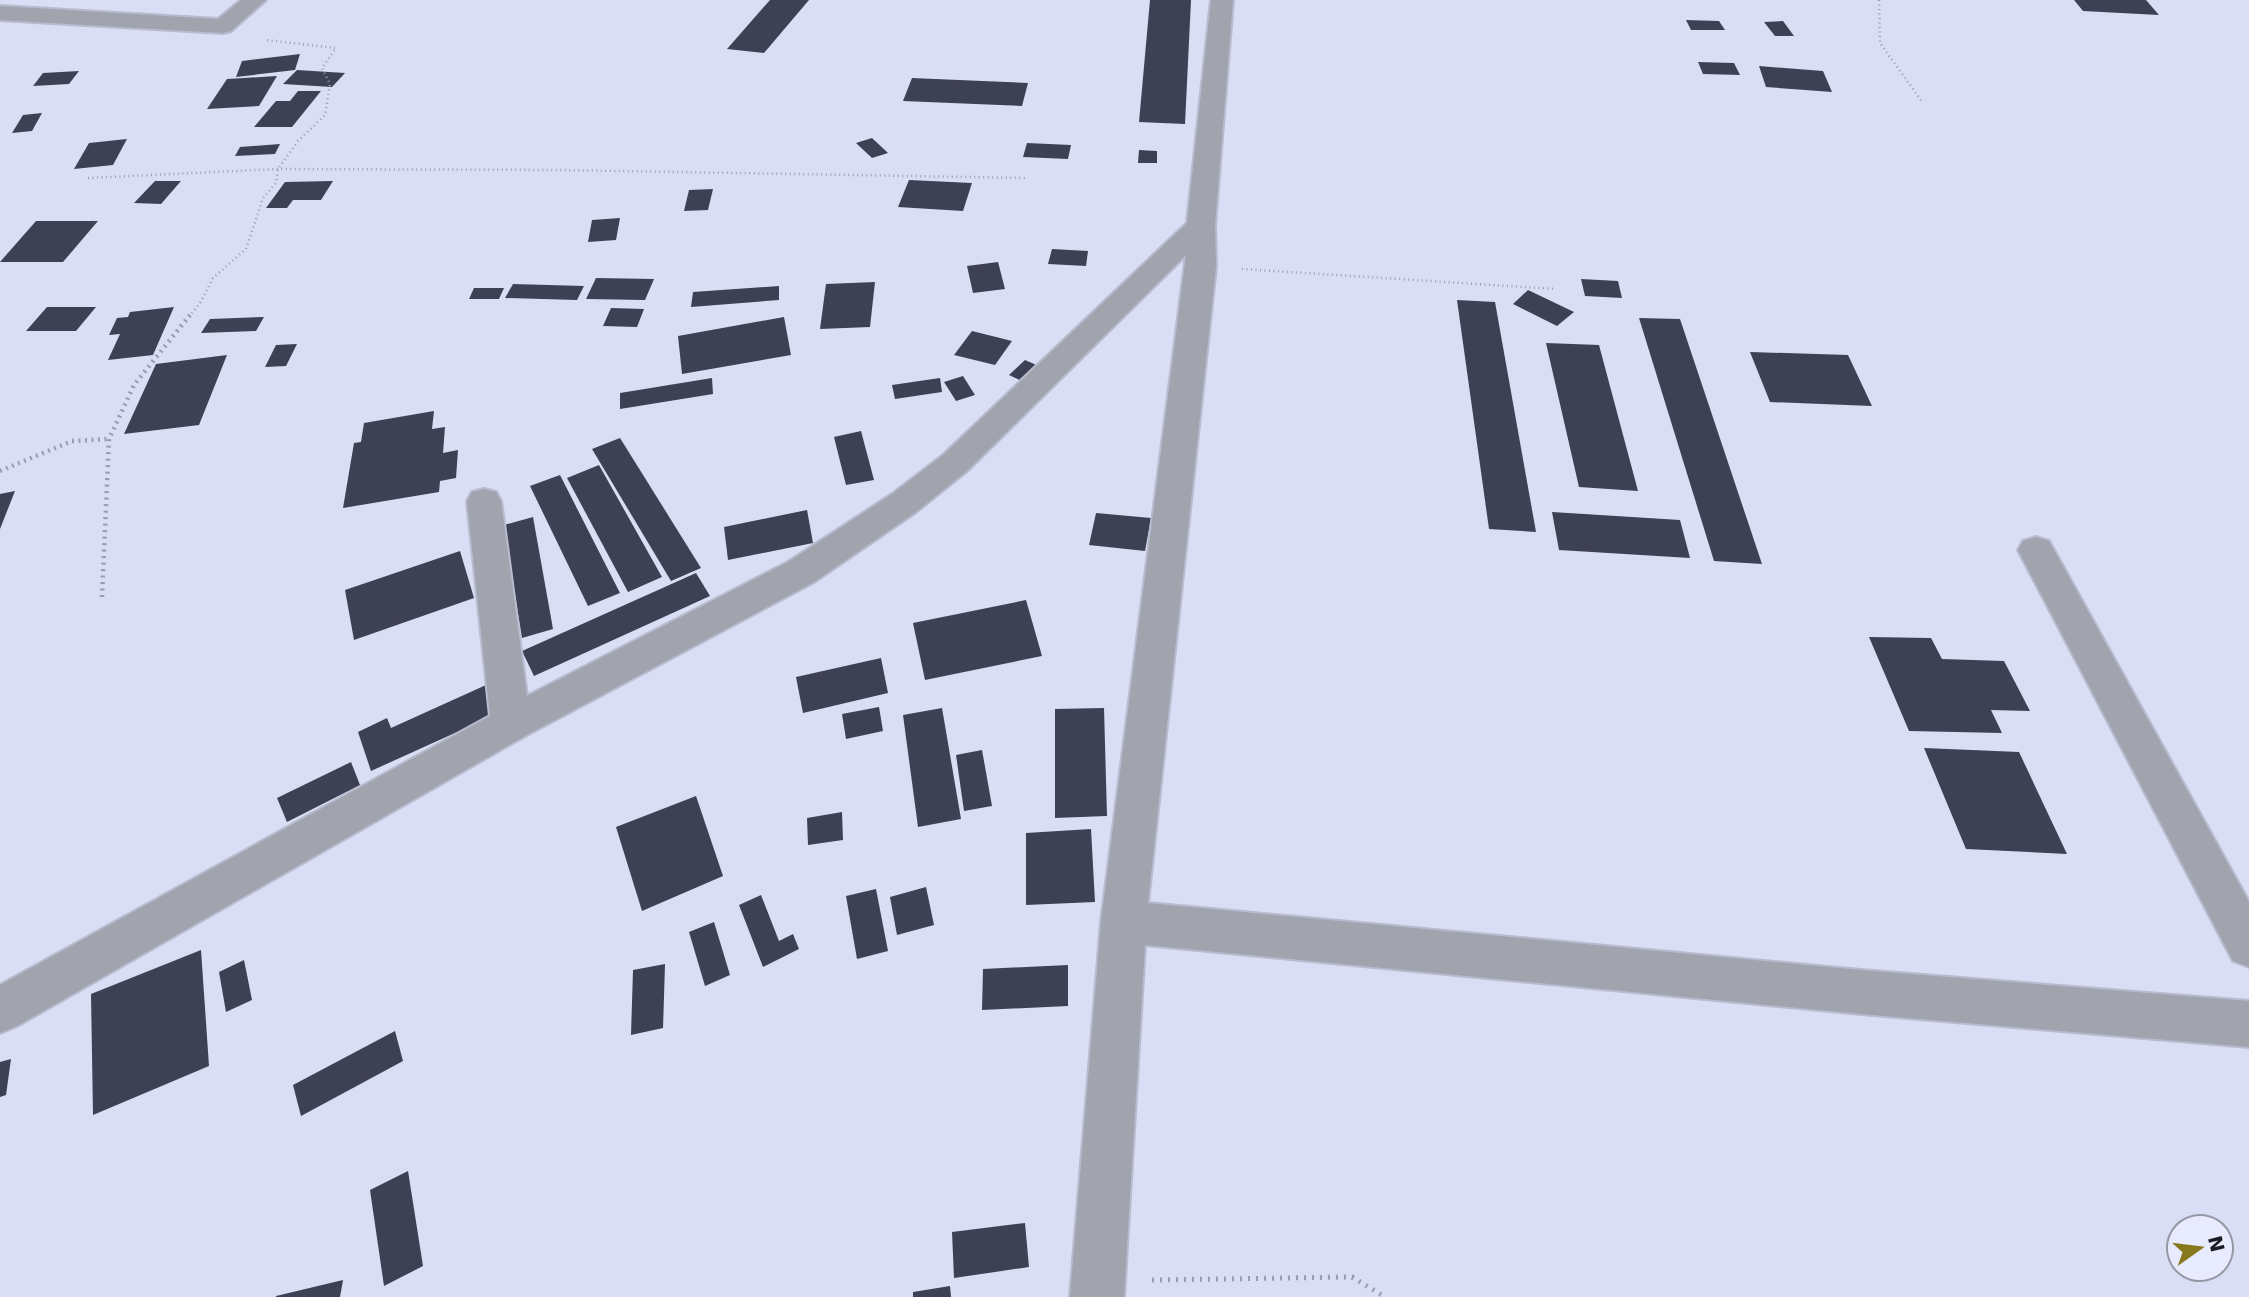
<svg xmlns="http://www.w3.org/2000/svg" width="2249" height="1297" font-family="'DejaVu Sans',sans-serif">
	<style>
		.building { fill: #3e4153 }
		.lines { fill: none; stroke-linecap: round; stroke-linejoin: round }
		.minor-casing { stroke: #b7bbcf; stroke-width: 4 }
		.path-far2 { stroke: #999cae; stroke-width: 2.5; stroke-dasharray: 1 3.5; stroke-linecap: butt }
		.path-far1 { stroke: #999cae; stroke-width: 4.5; stroke-dasharray: 2 4.5; stroke-linecap: butt }
		.path { stroke: #999cae; stroke-width: 5; stroke-dasharray: 2 6; stroke-linecap: butt }
		.minor { fill: #a1a3ad; fill-rule: evenodd }
	</style>
	<rect width="100%" height="100%" fill="#dadef5"/>
	<g class="building">
		<path d="M770 0H809L764 53 727 49Z"/>
		<path d="M1150 0H1191L1185 124 1139 122Z"/>
		<path d="M2074 0H2146L2159 15 2083 11Z"/>
		<path d="M1686 20 1719 21 1725 30H1691Z"/>
		<path d="M1783 21 1794 36H1775L1764 22Z"/>
		<path d="M300 54 295 70 236 77 242 61Z"/>
		<path d="M1698 62 1734 63 1740 75 1703 74Z"/>
		<path d="M1759 66 1823 71 1832 92 1766 87Z"/>
		<path d="M297 70 345 73 332 87 283 84Z"/>
		<path d="M79 71 69 84 33 86 43 73Z"/>
		<path d="M277 76 259 106 207 109 227 79Z"/>
		<path d="M912 78 1028 83 1022 106 903 101Z"/>
		<path d="M298 91H321L292 127H254L276 101H290Z"/>
		<path d="M42 113 32 131 12 133 23 115Z"/>
		<path d="M872 138 888 153 872 158 856 143Z"/>
		<path d="M127 139 113 165 74 169 89 143Z"/>
		<path d="M1027 143 1071 145 1068 159 1023 157Z"/>
		<path d="M280 144 275 154 235 156 240 147Z"/>
		<path d="M1139 150 1157 151V163H1138Z"/>
		<path d="M909 180 972 183 963 211 898 207Z"/>
		<path d="M155 181H181L161 204 134 203Z"/>
		<path d="M333 181 321 200H293L287 208H266L285 182Z"/>
		<path d="M713 189 708 210 684 211 689 190Z"/>
		<path d="M620 218 616 240 588 242 592 220Z"/>
		<path d="M36 221H98L63 262H0Z"/>
		<path d="M1052 249 1088 251 1086 266 1048 264Z"/>
		<path d="M998 262 1005 289 973 293 967 266Z"/>
		<path d="M596 278 654 279 645 300 586 299Z"/>
		<path d="M1581 279 1618 281 1622 298 1585 296Z"/>
		<path d="M875 282 870 327 820 329 826 284Z"/>
		<path d="M513 284 584 286 577 300 505 298Z"/>
		<path d="M779 286V300L691 307 693 292Z"/>
		<path d="M474 288H504L499 299H469Z"/>
		<path d="M1528 290 1574 312 1557 326 1513 304Z"/>
		<path d="M1457 300 1495 302 1536 532 1489 529Z"/>
		<path d="M47 307H96L76 331H26Z"/>
		<path d="M174 307 153 355 108 360 120 334 109 335 117 318 128 317 130 312Z"/>
		<path d="M611 308 644 309 637 327 603 326Z"/>
		<path d="M264 317 256 331 201 333 210 319Z"/>
		<path d="M784 317 791 355 682 374 678 336Z"/>
		<path d="M1639 318 1680 319 1762 564 1714 561Z"/>
		<path d="M972 331 1012 341 995 365 954 355Z"/>
		<path d="M1546 343 1599 345 1638 491 1579 487Z"/>
		<path d="M297 344 286 366 265 367 276 345Z"/>
		<path d="M1750 352 1848 355 1872 406 1770 402Z"/>
		<path d="M227 355 199 425 124 434 156 364Z"/>
		<path d="M1025 360 1050 371 1034 387 1009 375Z"/>
		<path d="M963 376 975 395 956 401 944 382Z"/>
		<path d="M712 378 713 394 620 409V393Z"/>
		<path d="M940 378 942 392 895 399 892 385Z"/>
		<path d="M434 411 432 429 445 427 443 453 458 450 456 478 440 481 439 492 343 508 354 443 361 442 364 423Z"/>
		<path d="M861 431 874 480 846 485 834 437Z"/>
		<path d="M620 438 701 568 671 581 592 449Z"/>
		<path d="M599 465 662 577 628 592 567 478Z"/>
		<path d="M560 475 620 593 588 606 530 486Z"/>
		<path d="M15 491 0 529V494Z"/>
		<path d="M807 510 813 543 728 560 724 527Z"/>
		<path d="M1552 512 1680 520 1690 558 1559 550Z"/>
		<path d="M1096 513 1151 518 1145 551 1089 545Z"/>
		<path d="M533 517 553 629 522 638 504 525Z"/>
		<path d="M460 551 474 598 354 640 345 590Z"/>
		<path d="M696 573 710 596 534 676 522 651Z"/>
		<path d="M1026 600 1042 656 925 680 913 623Z"/>
		<path d="M1869 637 1931 638 1942 659 2004 661 2030 711 1991 710 2002 733 1909 731Z"/>
		<path d="M881 658 888 693 803 713 796 677Z"/>
		<path d="M486 685 499 713 371 771 358 732 387 718 391 728Z"/>
		<path d="M879 707 883 731 846 739 842 714Z"/>
		<path d="M942 708 961 819 918 827 903 715Z"/>
		<path d="M1104 708 1107 816 1055 818V709Z"/>
		<path d="M1924 748 2019 752 2067 854 1966 849Z"/>
		<path d="M982 750 992 806 964 811 956 755Z"/>
		<path d="M351 762 360 785 287 822 277 798Z"/>
		<path d="M696 796 723 876 642 911 616 827Z"/>
		<path d="M842 812 843 840 808 845 807 818Z"/>
		<path d="M1091 829 1095 902 1026 905V833Z"/>
		<path d="M926 887 934 925 897 935 890 897Z"/>
		<path d="M876 889 888 951 857 959 846 896Z"/>
		<path d="M761 895 779 941 793 934 799 949 763 967 739 905Z"/>
		<path d="M714 922 730 975 705 986 689 932Z"/>
		<path d="M201 950 209 1066 93 1115 91 994Z"/>
		<path d="M244 960 252 1000 226 1012 219 972Z"/>
		<path d="M665 964 663 1028 631 1035 633 970Z"/>
		<path d="M1068 965V1006L982 1010 983 969Z"/>
		<path d="M395 1031 403 1061 301 1116 293 1085Z"/>
		<path d="M11 1059 6 1095 0 1097V1062Z"/>
		<path d="M408 1171 423 1266 384 1286 370 1190Z"/>
		<path d="M1025 1223 1029 1267 954 1278 952 1232Z"/>
		<path d="M343 1280 340 1297H276V1296Z"/>
		<path d="M950 1286 951 1297H913V1292Z"/>
	</g>
	<g class="lines">
		<g class="minor-casing">
			<g id="minor">
				<path d="M241 0H266L231 31 223 33 0 20V6L218 19Z"/>
				<path d="M1211 0H1233L1215 225 1216 266 1148 903 1861 970 2249 1001V1047L1861 1014 1145 945 1124 1297H1070L1101 922 1186 255 967 471 916 512 814 582 525 736 17 1026 0 1033V985L490 716 467 501 472 492 484 489 496 492 501 501 527 696 788 562 892 494 943 455 1187 223Z"/>
				<path d="M2036 537 2049 541 2249 902V967L2233 961 2018 550 2023 541Z"/>
			</g>
		</g>
		<g class="path-far2">
			<path d="M1879 0 1880 43 1923 103"/>
			<path d="M88 178 278 169 561 170 1027 178"/>
			<path d="M1242 269 1555 289"/>
			<path d="M189 317 200 303 213 278 246 249 263 198 276 183 278 169 298 141 325 115 330 84 322 68 336 48 265 40"/>
		</g>
		<g class="path-far1">
			<path d="M0 471 72 441 109 439"/>
			<path d="M102 597 109 439 134 385 190 315"/>
		</g>
		<path class="path" d="M1152 1280 1352 1277 1385 1297"/>
		<use href="#minor" class="minor"/>
	</g>
	<g transform="translate(2200 1248) rotate(76)"><circle r="33" fill="#e8ebfe" stroke="#9698a6" stroke-width="2"/>
	<path d="M0-5L12 26L0 18L-12 26Z" fill="#87781d"/>
	<text y="-10" font-size="19" font-weight="bold" text-anchor="middle" fill="#1a1b23">N</text>
	</g>
</svg>
